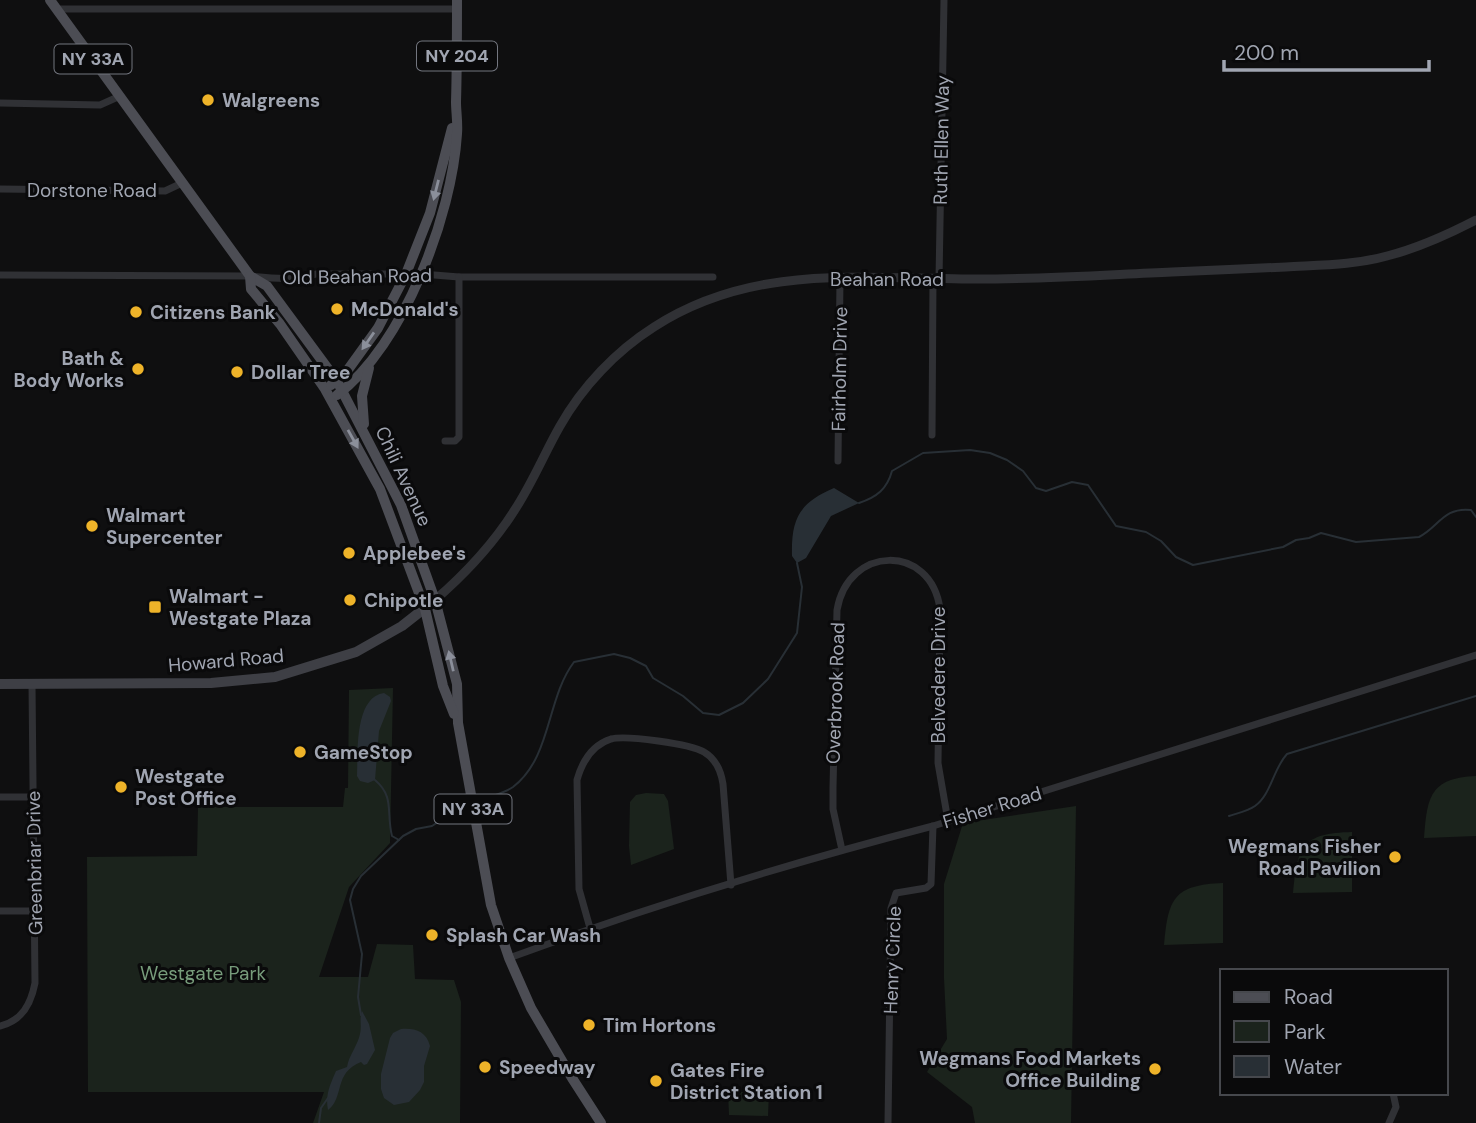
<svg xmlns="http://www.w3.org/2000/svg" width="1476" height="1123" font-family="'DM Sans',sans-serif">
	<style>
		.green { fill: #1b231c }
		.water { fill: #282f35 }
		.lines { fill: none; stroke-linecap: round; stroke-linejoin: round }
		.stream { stroke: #282f35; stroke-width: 2 }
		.minor { stroke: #303135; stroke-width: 7 }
		.tertiary { stroke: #303135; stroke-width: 9 }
		.secondary { stroke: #3e3f45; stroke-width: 10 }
		.primary { stroke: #4c4d54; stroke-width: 10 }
		.oneway { fill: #8b8f9a }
		.poi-dot { fill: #eeb329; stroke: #0a0a0b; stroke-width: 2.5 }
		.labels { text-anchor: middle; stroke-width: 6; stroke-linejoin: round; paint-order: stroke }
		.shield { fill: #0a0a0b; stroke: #73767f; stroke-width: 2 }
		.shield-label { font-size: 18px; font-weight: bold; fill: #a0a5b1 }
		.poi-label { font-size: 19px; font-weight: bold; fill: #a0a5b1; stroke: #0a0a0b; text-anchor: start }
		.street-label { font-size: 19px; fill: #a0a5b1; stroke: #0a0a0b }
		.park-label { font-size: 19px; fill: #779c7b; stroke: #0a0a0b }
	</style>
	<rect width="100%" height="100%" fill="#0f0f10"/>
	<g class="green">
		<path d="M393 688 390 843 349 887 319 977H368L377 944 413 945 415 979 454 980 461 1002 460 1123H313L324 1092H88L87 857 197 856 198 807H343L345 788H348L349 690Z"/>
		<path d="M1476 776V836L1424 838C1427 797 1430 778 1476 776Z"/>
		<path d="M646 793 664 794 668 801 674 849 631 865 629 846 630 802 636 795Z"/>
		<path d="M1076 806 1071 1123H975L972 1107 927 1072 947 1039 944 978V884L963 823Z"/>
		<path d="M1352 832V892L1293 893C1297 847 1302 833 1352 832Z"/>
		<path d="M1223 883V943L1164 945C1168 898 1174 885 1223 883Z"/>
		<path d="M728 1092H769L768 1116 729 1115Z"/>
	</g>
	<g class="water">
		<path d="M834 488 859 503 831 516 806 558 797 563 792 556C791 519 799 503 834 488Z"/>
		<path d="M384 693 390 697 391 701 379 731 375 780 368 783 360 781 357 776C358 754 354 697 384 693Z"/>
		<path d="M362 1011 369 1024 375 1050 367 1064 364 1065 361 1062C333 1073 345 1097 328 1110 325 1095 330 1085 336 1071L347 1067C349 1055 358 1045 360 1034 362 1026 359 1019 362 1011Z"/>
		<path d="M401 1029C415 1028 426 1031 430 1046L424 1066V1082L420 1090 409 1102 394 1105 384 1098 381 1089V1074L390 1038 393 1033Z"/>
	</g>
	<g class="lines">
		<g class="stream">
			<path d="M859 503C877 497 887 489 892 471L923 453 970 450 990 453 1007 460 1023 471 1036 488 1046 491 1072 482 1088 485 1116 526 1146 532 1161 541 1176 557 1193 565 1283 547 1296 540 1309 538 1321 533 1356 542 1419 537C1439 527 1443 507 1471 510L1476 517"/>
			<path d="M375 780C395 797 386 813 392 836L399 840"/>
			<path d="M488 798C495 795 506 792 513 787 552 757 546 699 574 662L614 654 630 658 646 666 653 678 683 696 703 713 719 715 743 703 768 679 797 633 802 587 797 563"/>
			<path d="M1229 816C1238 813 1248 811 1255 806 1271 795 1273 769 1287 754L1476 696"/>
			<path d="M361 1015 358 997 362 954 350 900 353 889 361 876 403 836 416 829 432 826 456 810"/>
			<path d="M319 1123 321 1108 328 1098"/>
		</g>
		<g class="minor">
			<path d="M57 9H457"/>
			<path d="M0 103 100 105 120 96"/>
			<path d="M0 189 165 191 182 183"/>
			<path d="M0 275 250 276C270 278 297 281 316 274H422L459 277H713"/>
			<path d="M939 279 944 0"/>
			<path d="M932 435 933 279"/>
			<path d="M445 441H455L459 437V277"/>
			<path d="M838 461 840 278"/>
			<path d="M0 797H33"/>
			<path d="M842 850 833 809V788L837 610C848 545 931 543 940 609L938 763 948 821"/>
			<path d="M0 911H35"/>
			<path d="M590 928 579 889 577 780C582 762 592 745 611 739 626 735 691 744 704 752 716 759 721 771 723 784L731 885"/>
			<path d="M509 958C647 907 790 863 933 826L1476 655"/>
			<path d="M0 1026C22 1021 31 1004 35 983L32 684"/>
			<path d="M888 1123 891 908 896 893 926 888 931 884 933 826"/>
			<path d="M1389 1123 1396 1107 1393 1093"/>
		</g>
		<path class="tertiary" d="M435 600C465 574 493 544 514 511 532 484 544 454 560 426 582 387 616 351 654 327 750 265 854 278 962 279 1032 280 1102 275 1172 272 1210 270 1248 269 1286 267 1320 265 1355 265 1387 256 1419 248 1447 235 1476 220"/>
		<path class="secondary" d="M0 684 211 683 275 677 356 652 402 626 435 600"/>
		<g class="primary">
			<path d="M50 0 250 276 267 286 337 381 401 505 435 600 457 684 458 723 491 905 509 958 531 1008 572 1078 601 1123"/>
			<path d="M250 276 251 289 280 324 325 389 380 489 425 609 443 686 454 714"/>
			<path d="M331 385 347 371 378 328 406 274 430 213 452 128"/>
			<path d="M337 395C404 345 452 215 457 134 458 123 456 112 456 102 457 68 457 34 457 0"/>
			<path d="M364 424 362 396 369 368"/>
		</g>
	</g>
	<defs><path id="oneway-solid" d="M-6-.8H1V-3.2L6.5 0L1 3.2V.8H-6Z" transform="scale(1.75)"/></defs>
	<g class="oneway">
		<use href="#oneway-solid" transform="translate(436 190) rotate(104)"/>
		<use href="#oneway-solid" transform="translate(368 341) rotate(125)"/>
		<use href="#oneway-solid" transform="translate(353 439) rotate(61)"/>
		<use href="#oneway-solid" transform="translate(451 661) rotate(-103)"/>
	</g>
	<g class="poi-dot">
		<circle cx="208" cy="100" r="7"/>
		<circle cx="337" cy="309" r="7"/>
		<circle cx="136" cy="312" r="7"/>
		<circle cx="138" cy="369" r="7"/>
		<circle cx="237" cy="372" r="7"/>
		<circle cx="92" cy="526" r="7"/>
		<circle cx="349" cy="553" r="7"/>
		<circle cx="350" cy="600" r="7"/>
		<rect x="148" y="600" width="14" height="14" rx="3.5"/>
		<circle cx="300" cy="752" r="7"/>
		<circle cx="121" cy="787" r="7"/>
		<circle cx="1395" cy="857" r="7"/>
		<circle cx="432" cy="935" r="7"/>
		<circle cx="589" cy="1025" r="7"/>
		<circle cx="485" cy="1067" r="7"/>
		<circle cx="1155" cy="1069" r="7"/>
		<circle cx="656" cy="1081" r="7"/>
	</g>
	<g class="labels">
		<g class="shield">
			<rect x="417" y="41.5" width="80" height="29" rx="5"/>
			<rect x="54.5" y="44.5" width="77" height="29" rx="5"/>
			<rect x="434.5" y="794.5" width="77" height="29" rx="5"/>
		</g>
		<g class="shield-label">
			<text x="457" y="62">NY 204</text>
			<text x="93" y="65">NY 33A</text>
			<text x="473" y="815">NY 33A</text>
		</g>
		<g class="poi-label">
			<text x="222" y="107">Walgreens</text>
			<text x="351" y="316">McDonald's</text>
			<text x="150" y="319">Citizens Bank</text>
			<text x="124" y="365" text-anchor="end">Bath &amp;<tspan x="124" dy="22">Body Works</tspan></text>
			<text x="251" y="379">Dollar Tree</text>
			<text x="106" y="522">Walmart<tspan x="106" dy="22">Supercenter</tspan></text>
			<text x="363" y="560">Applebee's</text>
			<text x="169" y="603">Walmart -<tspan x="169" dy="22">Westgate Plaza</tspan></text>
			<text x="364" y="607">Chipotle</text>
			<text x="314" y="759">GameStop</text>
			<text x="135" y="783">Westgate<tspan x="135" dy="22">Post Office</tspan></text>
			<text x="1381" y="853" text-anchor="end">Wegmans Fisher<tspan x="1381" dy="22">Road Pavilion</tspan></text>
			<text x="446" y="942">Splash Car Wash</text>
			<text x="603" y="1032">Tim Hortons</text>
			<text x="1141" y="1065" text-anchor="end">Wegmans Food Markets<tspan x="1141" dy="22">Office Building</tspan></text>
			<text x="499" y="1074">Speedway</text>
			<text x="670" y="1077">Gates Fire<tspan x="670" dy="22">District Station 1</tspan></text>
		</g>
		<g class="street-label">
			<text transform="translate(941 140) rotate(-89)" y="7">Ruth Ellen Way</text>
			<text x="92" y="197">Dorstone Road</text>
			<text transform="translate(357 276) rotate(-1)" y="7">Old Beahan Road</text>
			<text x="887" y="286">Beahan Road</text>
			<text transform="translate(839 369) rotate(-89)" y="7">Fairholm Drive</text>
			<text transform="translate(404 476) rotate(65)" y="7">Chili Avenue</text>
			<text transform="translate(226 660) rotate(-5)" y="7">Howard Road</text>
			<text transform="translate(938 675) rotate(-90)" y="7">Belvedere Drive</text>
			<text transform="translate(835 693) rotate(-88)" y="7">Overbrook Road</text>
			<text transform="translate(992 807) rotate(-17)" y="7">Fisher Road</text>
			<text transform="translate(34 863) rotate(-91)" y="7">Greenbriar Drive</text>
			<text transform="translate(892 960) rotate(-88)" y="7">Henry Circle</text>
		</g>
		<g class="park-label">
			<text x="203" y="980">Westgate Park</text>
		</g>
	</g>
	<rect x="1220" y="969" width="228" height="126" fill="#0a0a0b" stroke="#46484d" stroke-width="2"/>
	<rect x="1234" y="992" width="35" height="10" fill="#4c4d54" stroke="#46484d" stroke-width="2"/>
	<text x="1284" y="1004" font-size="21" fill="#a0a5b1">Road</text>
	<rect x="1234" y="1021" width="35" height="21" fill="#1b231c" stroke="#46484d" stroke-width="2"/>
	<text x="1284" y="1039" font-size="21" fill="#a0a5b1">Park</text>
	<rect x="1234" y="1056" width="35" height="21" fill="#282f35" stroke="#46484d" stroke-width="2"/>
	<text x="1284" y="1074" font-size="21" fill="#a0a5b1">Water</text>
	<path d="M1224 60v10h205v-10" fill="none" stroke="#a0a5b1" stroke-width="3.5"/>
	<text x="1234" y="60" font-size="21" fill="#a0a5b1" stroke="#0a0a0b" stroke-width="5" paint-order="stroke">200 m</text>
</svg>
